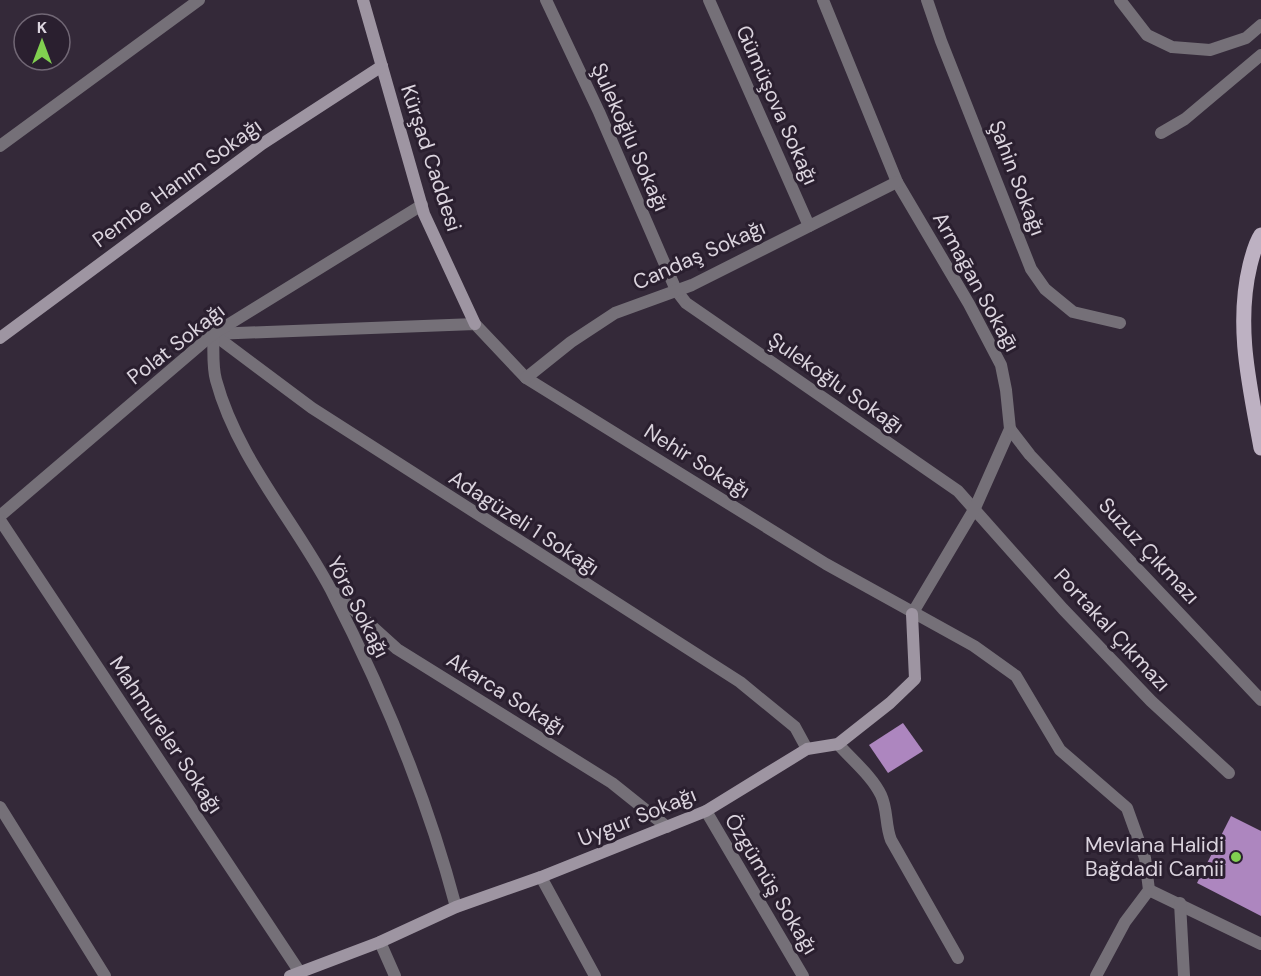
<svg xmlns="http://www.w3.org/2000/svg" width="1261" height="976" font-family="'DM Sans',sans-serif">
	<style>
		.building { fill: #ad86bf }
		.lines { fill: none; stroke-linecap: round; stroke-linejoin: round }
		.street { stroke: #757078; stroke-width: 12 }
		.secondary { stroke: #9e95a2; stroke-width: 12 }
		.primary { stroke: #bdb1c2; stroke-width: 15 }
		.poi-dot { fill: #81d050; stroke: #2a1f2f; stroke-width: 2 }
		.labels { text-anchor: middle; stroke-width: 6; stroke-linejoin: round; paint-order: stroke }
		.street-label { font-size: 21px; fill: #dbd4de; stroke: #2a1f2f }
		.poi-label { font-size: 21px; fill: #dbd4de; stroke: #2a1f2f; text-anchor: end }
	</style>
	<rect width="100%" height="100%" fill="#342939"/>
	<g class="building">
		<path d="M903 723 923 751 888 773 869 745Z"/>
		<path d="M1231 816 1261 831V916L1197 883Z"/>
	</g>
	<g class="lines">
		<g class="street">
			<path d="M546 0 599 112 676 290 686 303 958 491 1063 609 1151 701 1229 773"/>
			<path d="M709 0 809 226"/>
			<path d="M823 0 897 182 969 304 1001 365 1006 390 1010 429 975 508 912 614"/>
			<path d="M927 0 941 41 1031 269 1045 289 1073 312 1120 323"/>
			<path d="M1120 0 1147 35 1172 47 1210 50 1246 38 1261 25"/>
			<path d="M1161 133 1185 119 1261 55"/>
			<path d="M0 146 199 0"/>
			<path d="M213 334 475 324 526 378 826 564 974 646 1016 676 1060 750 1127 808 1145 858 1149 890 1125 922 1096 976"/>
			<path d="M213 334 312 408 740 682 795 727 807 749"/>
			<path d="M213 334C214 349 212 366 216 380 237 458 294 520 331 590 383 691 427 797 456 907"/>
			<path d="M526 378 571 342 615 313 692 285 897 182"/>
			<path d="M1010 429 1030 455 1261 700"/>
			<path d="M0 516 213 334 422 205"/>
			<path d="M0 520 299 971"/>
			<path d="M335 593 397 649 612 783 667 827"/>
			<path d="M838 744C852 760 872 776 881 795 888 810 885 825 891 840L958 958"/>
			<path d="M0 807 105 976"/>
			<path d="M706 811 803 976"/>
			<path d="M541 877 595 976"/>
			<path d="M1149 890 1261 944"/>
			<path d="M1180 903 1184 976"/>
			<path d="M380 942 395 976"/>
		</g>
		<g class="secondary">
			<path d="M363 0 424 214 475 324"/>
			<path d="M0 338 262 144 382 66"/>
			<path d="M290 976 380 942 456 907 541 877 706 811 807 749 838 744 890 703 915 679 912 614"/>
		</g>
		<path class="primary" d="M1261 235C1255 244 1253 254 1250 265 1235 327 1250 387 1261 448"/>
	</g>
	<circle class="poi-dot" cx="1236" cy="857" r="6"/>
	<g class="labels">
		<g class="street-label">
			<text transform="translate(777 105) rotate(66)" y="7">Gümüşova Sokağı</text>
			<text transform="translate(630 137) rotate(66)" y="7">Şulekoğlu Sokağı</text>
			<text transform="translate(431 158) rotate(72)" y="7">Kürşad Caddesi</text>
			<text transform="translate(1017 178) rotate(69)" y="7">Şahin Sokağı</text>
			<text transform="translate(177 183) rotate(-36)" y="7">Pembe Hanım Sokağı</text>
			<text transform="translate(699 255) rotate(-24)" y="7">Candaş Sokağı</text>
			<text transform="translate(976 282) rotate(61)" y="7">Armaḡan Sokaḡı</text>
			<text transform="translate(176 344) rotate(-38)" y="7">Polat Sokağı</text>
			<text transform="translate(836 383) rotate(35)" y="7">Şulekoğlu Sokaḡı</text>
			<text transform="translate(697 461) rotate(32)" y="7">Nehir Sokağı</text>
			<text transform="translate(524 523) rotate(33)" y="7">Adagüzeli 1 Sokaḡı</text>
			<text transform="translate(1149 551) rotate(47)" y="7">Suzuz Çıkmazı</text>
			<text transform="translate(358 607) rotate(63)" y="7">Yöre Sokağı</text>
			<text transform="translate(1112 630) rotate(47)" y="7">Portakal Çıkmazı</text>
			<text transform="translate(506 694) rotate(32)" y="7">Akarca Sokağı</text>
			<text transform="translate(166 735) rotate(56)" y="7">Mahmureler Sokağı</text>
			<text transform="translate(637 817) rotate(-22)" y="7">Uygur Sokağı</text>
			<text transform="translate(771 884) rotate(59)" y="7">Özgümüş Sokağı</text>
		</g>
		<g class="poi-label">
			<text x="1224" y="852">Mevlana Halidi<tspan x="1224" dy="24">Bağdadi Camii</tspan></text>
		</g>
	</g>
	<g transform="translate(42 42)"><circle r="28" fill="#2a1f2f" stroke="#716775" stroke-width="1.5"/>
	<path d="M0-4.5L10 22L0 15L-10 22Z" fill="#81d050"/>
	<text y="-9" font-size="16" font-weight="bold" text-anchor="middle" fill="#dbd4de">K</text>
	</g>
</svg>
